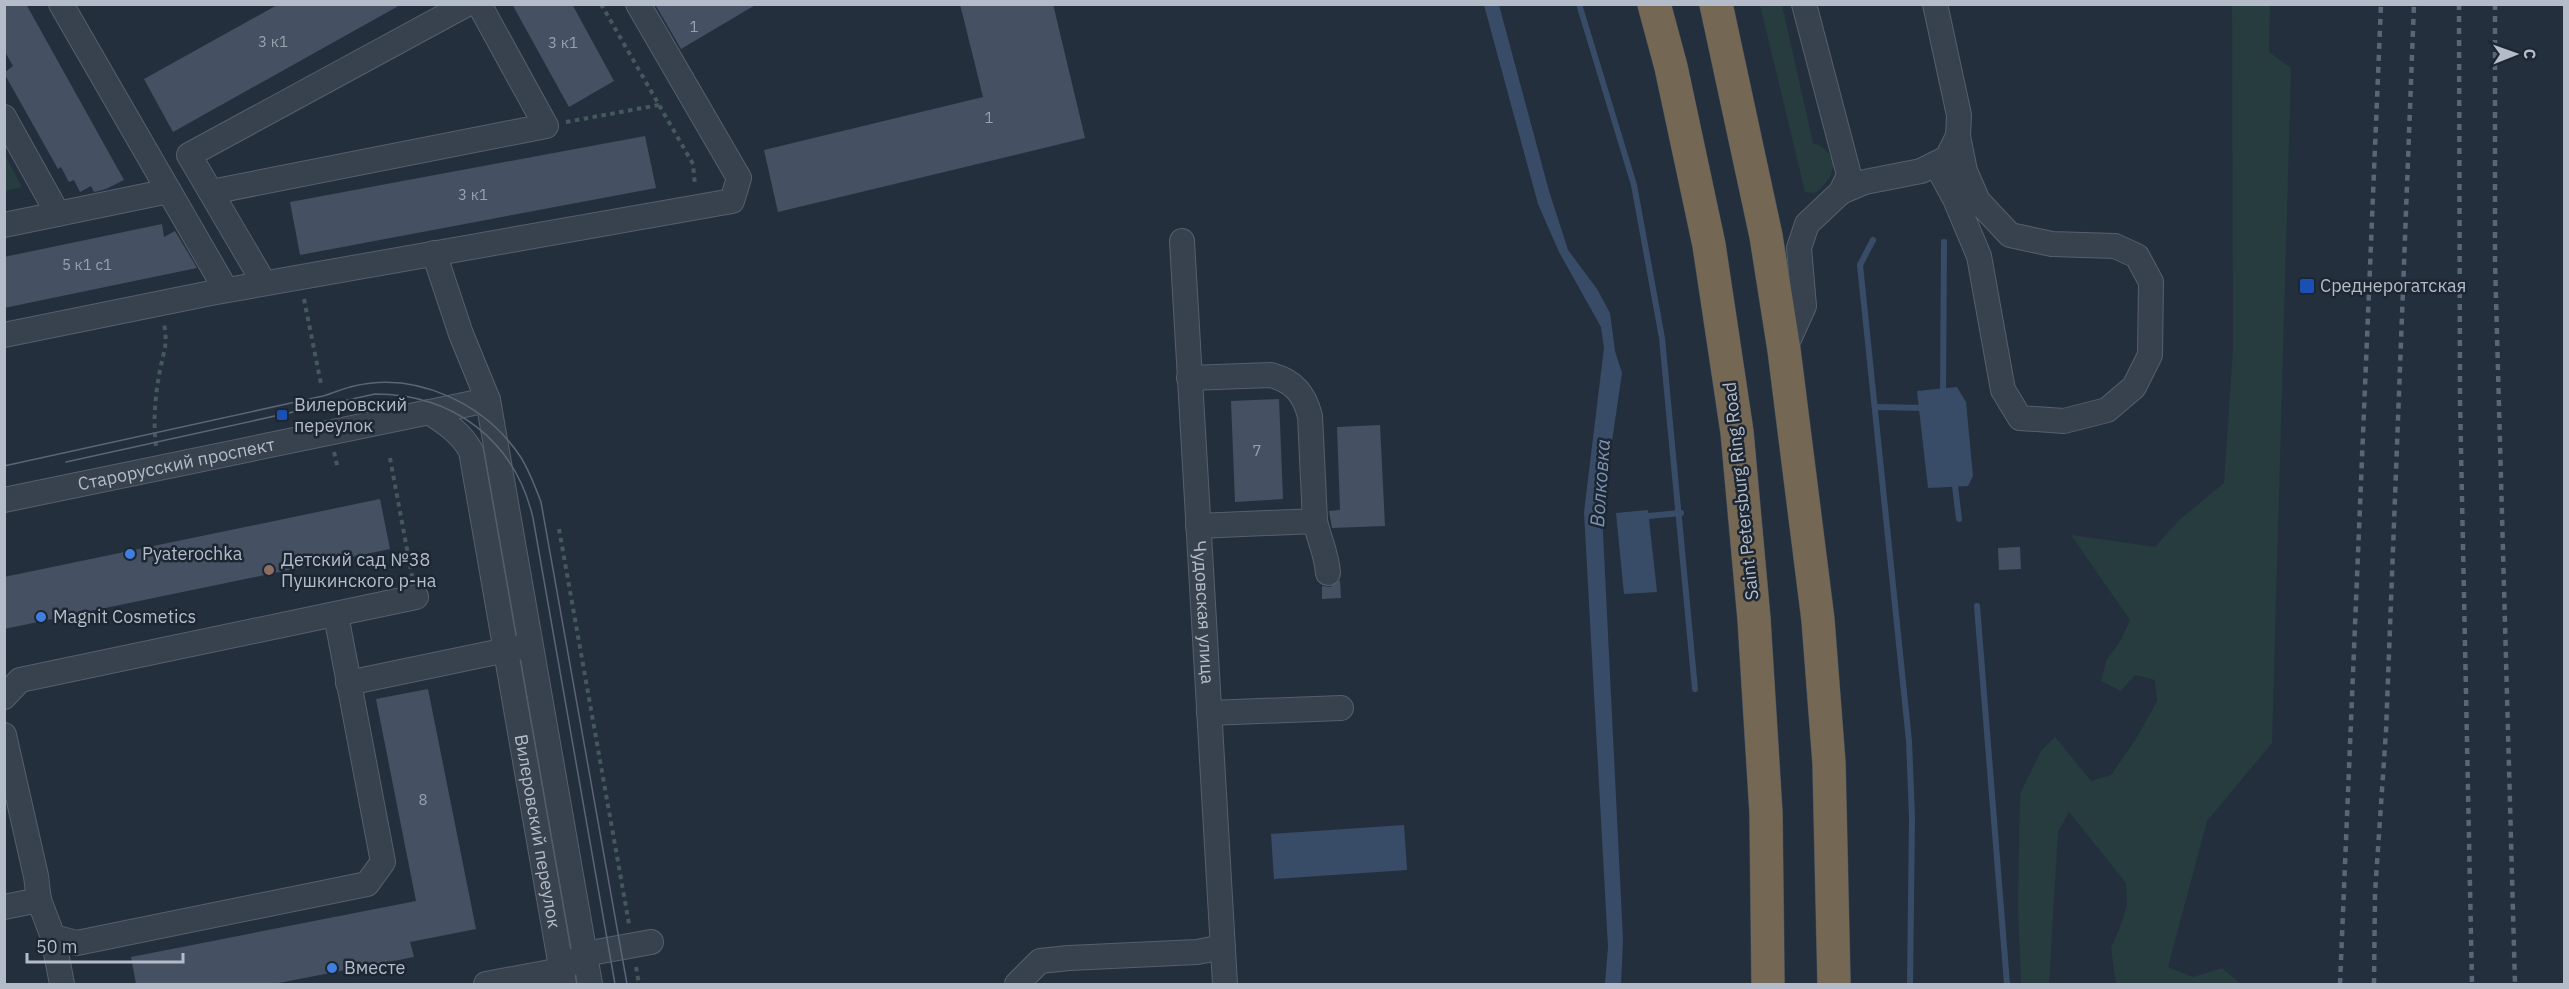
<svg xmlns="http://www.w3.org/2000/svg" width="2569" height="989" font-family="'IBM Plex Sans',sans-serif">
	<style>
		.green { fill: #263c3f }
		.water { fill: #394c67 }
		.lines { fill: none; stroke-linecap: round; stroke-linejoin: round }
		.stream { stroke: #394c67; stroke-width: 6 }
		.building { fill: #455162 }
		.minor-casing { stroke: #565f6c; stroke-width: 26 }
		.highway-casing { stroke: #434c59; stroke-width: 34 }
		.path { stroke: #44595c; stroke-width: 4; stroke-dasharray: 4.5 4.5; stroke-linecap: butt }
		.minor { stroke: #38414e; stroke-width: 24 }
		.highway { stroke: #746855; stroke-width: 33 }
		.tram { stroke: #5a6575; stroke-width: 1.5 }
		.rail { stroke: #5a6575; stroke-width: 4.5; stroke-dasharray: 6 6; stroke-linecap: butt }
		.transit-dot { fill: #1a4fb4; stroke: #1d2633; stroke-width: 2 }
		.shop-dot { fill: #3f7fe0; stroke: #1d2633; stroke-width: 2 }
		.education-dot { fill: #8d6e63; stroke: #1d2633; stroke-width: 2 }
		.labels { text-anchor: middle; stroke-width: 5; stroke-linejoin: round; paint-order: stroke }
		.number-label { font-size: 15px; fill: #98a1af }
		.poi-label { font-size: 18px; fill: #b4bcc9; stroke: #1d2633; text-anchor: start }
		.street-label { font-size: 18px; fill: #b4bcc9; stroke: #1d2633 }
		.water-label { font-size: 20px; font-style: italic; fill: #7c92b1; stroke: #1d2633 }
	</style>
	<rect width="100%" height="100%" fill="#242f3e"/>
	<g class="green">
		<path d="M1760 5H1782L1813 143C1843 154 1836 177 1815 193L1805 192Z"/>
		<path d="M2232 5H2270L2269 52 2291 68 2272 743 2207 821 2168 967 2193 977 2222 968 2241 984H2116L2111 948 2120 927 2127 905 2126 883 2069 812 2058 832 2049 984H2021L2018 907 2020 794 2041 751 2055 737 2091 781 2111 775 2136 739 2157 701 2155 680 2135 675 2121 691 2101 681 2107 659 2121 640 2130 620 2071 535 2155 547 2179 520 2224 483 2233 350Z"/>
		<path d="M4 155H5L22 187 5 191Z"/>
	</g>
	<g class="water">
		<path d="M1484 5H1499L1549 191 1568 250 1597 289 1610 313 1615 351 1622 373 1607 475 1603 533 1623 940 1621 984H1605L1608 947 1584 512 1604 348 1601 327 1559 252 1538 204Z"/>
		<path d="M1957 387 1966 402 1973 476 1968 486 1928 488 1917 391Z"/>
		<path d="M1648 510 1657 592 1624 594 1616 513Z"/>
		<path d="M1404 825 1407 870 1274 879 1271 834Z"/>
	</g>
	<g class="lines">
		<g class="stream">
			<path d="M1579 4 1634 185 1662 338 1695 689"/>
			<path d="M1873 240 1860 265 1909 741 1912 817 1910 984"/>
			<path d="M1943 397 1944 242"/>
			<path d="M1875 407 1926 408"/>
			<path d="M1954 478 1959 519"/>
			<path d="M1648 516 1681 513"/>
			<path d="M1977 606 2007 984"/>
		</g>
	</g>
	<g class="building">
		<path d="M4 4H26L124 180 106 189 94 192 91 186 80 192 74 180 69 182 61 167 58 169 4 73 13 66 4 50Z"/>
		<path d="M279 4H402L173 132 144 79Z"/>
		<path d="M512 4H572L614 81 569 107Z"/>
		<path d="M655 4H757L681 49Z"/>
		<path d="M960 4H1053L1085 138 778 212 764 150 983 97Z"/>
		<path d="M645 136 656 188 300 255 290 202Z"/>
		<path d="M162 224 164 237 175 231 197 268 4 308V257Z"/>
		<path d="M1279 399 1283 499 1235 502 1231 401Z"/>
		<path d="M1380 425 1385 526 1332 528 1329 511 1340 510 1337 427Z"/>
		<path d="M380 499 390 549 4 629V577Z"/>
		<path d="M2020 547 2021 569 1999 570 1998 548Z"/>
		<path d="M1340 580 1341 598 1322 599V586L1330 587Z"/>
		<path d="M428 689 476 929 410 942 414 957 273 984H136L131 957 416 901 376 699Z"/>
	</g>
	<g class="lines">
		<g class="minor-casing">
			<g id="minor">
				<path d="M61 4 226 290"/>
				<path d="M4 117 58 214"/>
				<path d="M1936 164 1955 199 1979 256 2003 390 2020 418 2064 421 2107 410 2134 387 2150 355 2151 282 2137 256 2115 246 2052 244 2010 235 1978 201 1965 171 1958 136"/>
				<path d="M211 192 546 126 479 4"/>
				<path d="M1841 192 1865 182 1921 171 1947 158 1958 136 1959 115 1935 4"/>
				<path d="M4 225 169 191"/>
				<path id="s1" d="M1182 241 1225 984"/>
				<path d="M434 253 461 334 488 400 590 984"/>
				<path d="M264 283 189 155 467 4"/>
				<path d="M4 335 211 293 732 201 739 178 638 4"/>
				<path d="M1784 350 1804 306 1799 248 1807 224 1841 192 1849 175 1804 4"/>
				<path d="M1189 378 1271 375C1294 381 1304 394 1310 416L1315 521 1198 526"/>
				<path id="s2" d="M429 412C446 423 461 433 471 451L564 984"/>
				<path id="s3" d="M4 500 488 400"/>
				<path d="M1315 521C1319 539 1327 555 1328 573"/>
				<path d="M348 683 521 647"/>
				<path d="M4 697 20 680 416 597"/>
				<path d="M1209 713 1341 708"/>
				<path d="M4 735 36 876 39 900"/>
				<path d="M4 907 39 900 53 937 77 943 367 884 383 862 336 615"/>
				<path d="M53 937 62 984"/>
				<path d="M486 984 561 970 585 954 651 942"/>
				<path d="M1017 984 1040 961 1069 958 1197 952 1223 947"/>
			</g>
		</g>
		<g class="highway-casing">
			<g id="highway">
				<path d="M1654 4 1671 67 1709 245 1737 432 1754 619 1766 813 1768 984"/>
				<path d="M1716 4 1766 236 1784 350 1818 620 1829 763 1834 984"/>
			</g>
		</g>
		<g class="path">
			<path d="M601 4 693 164 695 186"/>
			<path d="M566 122 659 105"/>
			<path d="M304 299 321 384"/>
			<path d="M156 446C153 421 155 396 160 370 164 350 168 345 164 324"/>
			<path d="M334 452 338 469"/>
			<path d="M390 458 412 576"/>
			<path d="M559 529 629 924"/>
			<path d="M636 967 639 984"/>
		</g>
		<use href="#minor" class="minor"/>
		<use href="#highway" class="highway"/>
		<g class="tram">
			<path d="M66 462 375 394C454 394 515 441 533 518L615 984"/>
			<path d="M4 466 323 396C334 393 344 388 354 386 417 371 485 404 520 456 529 470 535 486 541 502L627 984"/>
		</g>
		<g class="rail">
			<path d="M2459 4 2460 401 2472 984"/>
			<path d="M2495 4V262L2515 984"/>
			<path d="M2340 984 2381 4"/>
			<path d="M2374 984 2375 893 2386 731 2414 4"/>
		</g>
	</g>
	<g class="transit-dot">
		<rect x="2299" y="278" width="16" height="16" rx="3"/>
		<rect x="276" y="409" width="12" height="12" rx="3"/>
	</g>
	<g class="shop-dot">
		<circle cx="130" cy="554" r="6"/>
		<circle cx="41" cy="617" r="6"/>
		<circle cx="332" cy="968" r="6"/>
	</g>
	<circle class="education-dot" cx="269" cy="570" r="6"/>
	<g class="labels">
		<g class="number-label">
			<text x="694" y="32">1</text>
			<text x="273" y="47">3 к1</text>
			<text x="563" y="48">3 к1</text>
			<text x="989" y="123">1</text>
			<text x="473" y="200">3 к1</text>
			<text x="87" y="270">5 к1 с1</text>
			<text x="1257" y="456">7</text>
			<text x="423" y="805">8</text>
		</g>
		<g class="poi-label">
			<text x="2320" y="292">Среднерогатская</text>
			<text x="294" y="411">Вилеровский<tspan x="294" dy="21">переулок</tspan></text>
			<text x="142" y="560">Pyaterochka</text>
			<text x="281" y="566">Детский сад №38<tspan x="281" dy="21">Пушкинского р-на</tspan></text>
			<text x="53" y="623">Magnit Cosmetics</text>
			<text x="344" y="974">Вместе</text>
		</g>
		<g class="street-label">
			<text dy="6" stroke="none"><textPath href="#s3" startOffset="176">Старорусский проспект</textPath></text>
			<text transform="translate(1741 491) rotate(-96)" y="6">Saint Petersburg Ring Road</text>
			<text dy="6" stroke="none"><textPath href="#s1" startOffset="372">Чудовская улица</textPath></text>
			<text dy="6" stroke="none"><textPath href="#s2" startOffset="444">Вилеровский переулок</textPath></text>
		</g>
		<g class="water-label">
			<text transform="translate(1600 483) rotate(-86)" y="7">Волковка</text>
		</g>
	</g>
	<rect width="2569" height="989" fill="none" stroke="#b4bcc9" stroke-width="12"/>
	<g transform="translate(2515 54) rotate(89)" stroke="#1d2633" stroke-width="4.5" paint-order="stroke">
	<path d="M0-4.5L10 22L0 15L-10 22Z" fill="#b4bcc9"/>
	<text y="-9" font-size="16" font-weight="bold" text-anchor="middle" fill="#b4bcc9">С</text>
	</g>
	<path d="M27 953v9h156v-9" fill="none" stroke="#b4bcc9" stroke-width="3"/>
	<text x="36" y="953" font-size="18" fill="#b4bcc9" stroke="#1d2633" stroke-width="4.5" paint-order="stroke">50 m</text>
</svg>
